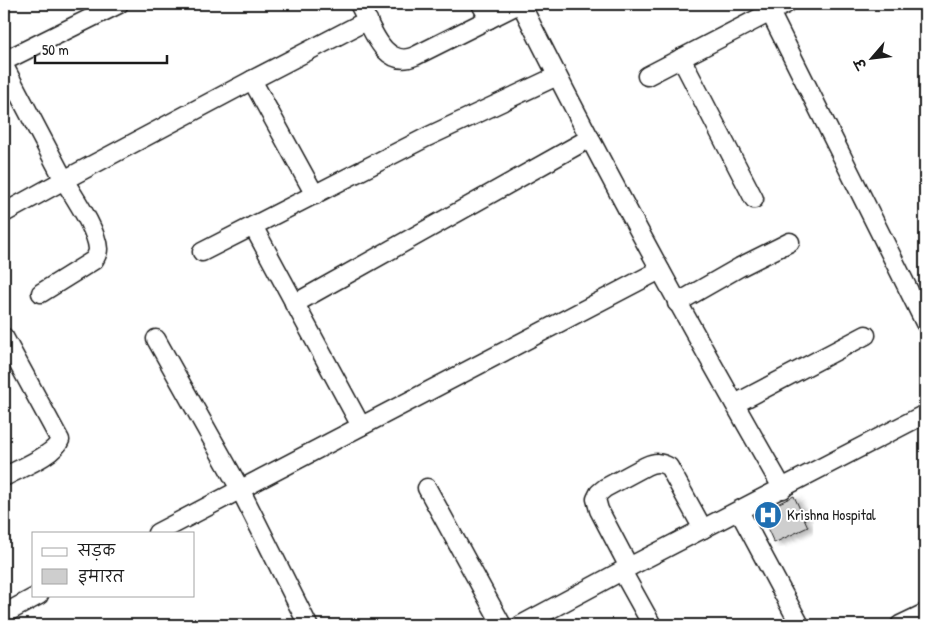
<svg xmlns="http://www.w3.org/2000/svg" width="929" height="629" font-family="'Patrick Hand','Playpen Sans Deva',sans-serif">
	<style>
		.building { fill: #cecece; stroke: #1c1c1c; filter: url(#shadow) }
		.lines { fill: none; stroke-linecap: round; stroke-linejoin: round }
		.minor-casing { stroke: #1c1c1c; stroke-width: 21 }
		.minor { stroke: #fff; stroke-width: 18 }
		.labels { text-anchor: middle; stroke-width: 4; stroke-linejoin: round; paint-order: stroke }
		.poi-label { font-size: 15px; fill: #1c1c1c; stroke: #fff; text-anchor: start }
	</style>
	<defs>
		<filter id="shadow"><feDropShadow dx="5.5" dy="3" stdDeviation="2.5" flood-color="#0004"/></filter>
	</defs>
	<rect width="100%" height="100%" fill="#fff"/>
	<filter id="ink" filterUnits="userSpaceOnUse"><feTurbulence type="fractalNoise" baseFrequency=".02" numOctaves="2"/><feDisplacementMap in="SourceGraphic" scale="10" xChannelSelector="R" yChannelSelector="G"/><feConvolveMatrix kernelMatrix="1 2 1 2 8 2 1 2 1" color-interpolation-filters="sRGB"/></filter>
	<g filter="url(#ink)">
		<path class="building" d="M794 496 808 527 774 543 760 512Z"/>
		<g class="lines">
			<g class="minor-casing">
				<g id="minor">
					<path d="M359 4C371 25 383 70 415 56L489 19"/>
					<path d="M481 4 489 19 519 4"/>
					<path d="M521 4C603 168 691 329 783 489"/>
					<path d="M766 4 925 323"/>
					<path d="M681 58 754 199"/>
					<path d="M4 61 119 4"/>
					<path d="M4 66 64 180 252 80 368 20"/>
					<path d="M647 76 786 4"/>
					<path d="M252 80 315 195"/>
					<path d="M4 213 64 180C74 197 97 230 98 249 98 254 96 256 94 260L41 293"/>
					<path d="M253 226 361 426"/>
					<path d="M202 252 427 137 557 76"/>
					<path d="M677 303 740 267 790 242"/>
					<path d="M294 304 590 138"/>
					<path d="M4 337 60 440C55 455 18 469 4 477"/>
					<path d="M156 339 240 489 308 625"/>
					<path d="M735 404 866 335"/>
					<path d="M427 488 502 625"/>
					<path d="M739 511 800 625"/>
					<path d="M157 533 660 270"/>
					<path d="M629 567 599 510 596 499 599 493 605 488 646 466C655 462 661 462 669 467L703 529"/>
					<path d="M622 571 652 625"/>
					<path d="M4 614 39 595"/>
					<path d="M521 625 629 567 925 414"/>
					<path d="M900 625 925 613"/>
				</g>
			</g>
			<use href="#minor" class="minor"/>
		</g>
	</g>
	<defs>
		<g id="hospital-disc" transform="scale(1.4375)"><circle r="9.5" fill="#1f6fb2" stroke="#fff"/><path d="M-5-5h3v3.5h4V-5h3V5h-3V1.5h-4V5h-3Z" fill="#fff"/></g>
	</defs>
	<g fill-rule="evenodd">
		<use href="#hospital-disc" x="768" y="515"/>
	</g>
	<g class="labels">
		<g class="poi-label">
			<text x="787" y="520">Krishna Hospital</text>
		</g>
	</g>
	<rect width="929" height="629" fill="none" stroke="#fff" stroke-width="20"/>
	<rect x="10" y="10" width="909" height="609" fill="none" stroke="#1c1c1c" stroke-width="2" filter="url(#ink)"/>
	<rect x="32" y="532" width="162" height="65" fill="#ffffff" stroke="#a4a4a4"/>
	<rect x="42" y="548" width="25" height="8" fill="#ffffff" stroke="#a4a4a4"/>
	<text x="78" y="556" font-size="15" fill="#1c1c1c">सड़क</text>
	<rect x="42" y="569" width="25" height="15" fill="#cecece" stroke="#a4a4a4"/>
	<text x="78" y="582" font-size="15" fill="#1c1c1c">इमारत</text>
	<g transform="translate(872 58) rotate(242)" stroke="#ffffff" stroke-width="4" paint-order="stroke">
	<path d="M0-4L9 19L0 12L-9 19Z" fill="#1c1c1c"/>
	<text y="-8" font-size="14" font-weight="bold" text-anchor="middle" fill="#1c1c1c">उ</text>
	</g>
	<path d="M35 55v8h132v-8" fill="none" stroke="#1c1c1c" stroke-width="2.5"/>
	<text x="42" y="55" font-size="15" fill="#1c1c1c" stroke="#ffffff" stroke-width="4" paint-order="stroke">50 m</text>
</svg>
